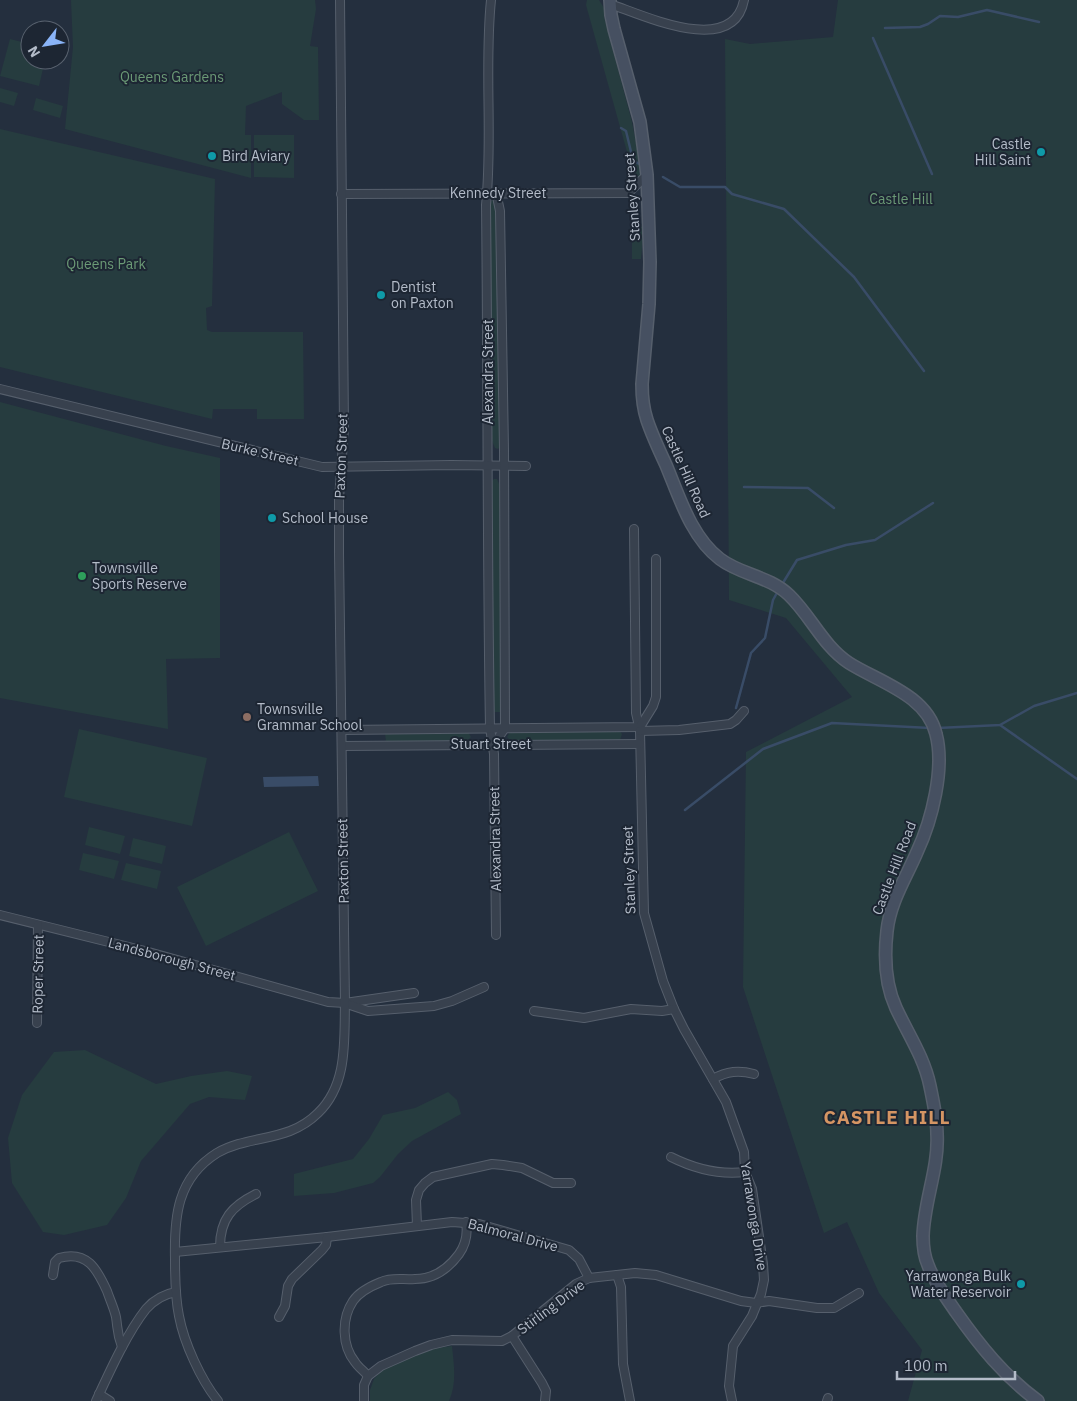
<svg xmlns="http://www.w3.org/2000/svg" width="1077" height="1401" font-family="'IBM Plex Sans',sans-serif">
	<style>
		.green { fill: #263c3f }
		.water { fill: #394c67 }
		.lines { fill: none; stroke-linecap: round; stroke-linejoin: round }
		.stream { stroke: #394c67; stroke-width: 2.5 }
		.minor-casing { stroke: #565f6c; stroke-width: 10 }
		.secondary-casing { stroke: #565f6c; stroke-width: 14 }
		.minor { stroke: #38414e; stroke-width: 8 }
		.secondary { stroke: #465061; stroke-width: 11 }
		.culture-dot { fill: #0f9aa8; stroke: #1d2633; stroke-width: 2 }
		.leisure-dot { fill: #2e9e5b; stroke: #1d2633; stroke-width: 2 }
		.education-dot { fill: #8d6e63; stroke: #1d2633; stroke-width: 2 }
		.labels { text-anchor: middle; stroke-width: 4; stroke-linejoin: round; paint-order: stroke }
		.park-label { font-size: 14px; fill: #6b9a76; stroke: #1d2633 }
		.poi-label { font-size: 14px; fill: #b4bcc9; stroke: #1d2633; text-anchor: start }
		.street-label { font-size: 14px; fill: #b4bcc9; stroke: #1d2633 }
		.district-label { font-size: 19px; font-weight: bold; letter-spacing: 1px; fill: #d59563; stroke: #1d2633 }
	</style>
	<rect width="100%" height="100%" fill="#242f3e"/>
	<g class="green">
		<path d="M71 0H315L316 9 310 46 318 47 319 120H304L282 104V92L246 106 245 135H251V178L65 129 73 47Z"/>
		<path d="M587 0H599L604 8V17L632 122 642 175 634 184V177L586 5Z"/>
		<path d="M838 0H1077V1401H908L922 1350 879 1293 847 1222 824 1233 743 987 746 752 852 697 786 618 729 600 725 39 750 44 833 37Z"/>
		<path d="M10 39 30 44V60H45L39 86 0 76Z"/>
		<path d="M0 88 18 93 14 106 0 102Z"/>
		<path d="M36 98 63 106 60 118 33 110Z"/>
		<path d="M0 129 215 179 212 306 206 308 207 330 212 332H303L304 419H257V409H213L212 419 0 367Z"/>
		<path d="M254 135H294V178L254 177Z"/>
		<path d="M493 199 497 208 500 447 498 449 495 448 492 441 490 212 491 202Z"/>
		<path d="M632 211 639 217 640 227H644L641 259H632Z"/>
		<path d="M0 402 166 446 220 458V658L166 659 168 729 0 698Z"/>
		<path d="M494 479H497L500 486 503 712H494L491 495 492 481Z"/>
		<path d="M79 729 207 758 192 826 64 797Z"/>
		<path d="M619 730 622 734 620 740 511 741 507 737 510 732H512Z"/>
		<path d="M468 732 471 737 467 741 386 742 385 733Z"/>
		<path d="M89 827 125 836 120 854 85 845Z"/>
		<path d="M289 832 318 891 206 946 177 887Z"/>
		<path d="M133 838 166 846 162 864 129 856Z"/>
		<path d="M83 853 119 861 114 879 79 870Z"/>
		<path d="M126 863 161 871 157 889 121 880Z"/>
		<path d="M85 1050 156 1084 191 1076 227 1071 252 1076 245 1100 209 1097 190 1104 141 1161 126 1198 107 1225 64 1235 43 1232 12 1183 8 1138 22 1095 54 1052Z"/>
		<path d="M448 1092 457 1100 461 1114 412 1141 398 1154 380 1177 373 1183 334 1193 294 1196V1174L353 1159 369 1139 383 1115 415 1108Z"/>
		<path d="M452 1346C454 1366 457 1383 449 1401H370V1390L374 1379 381 1371 430 1349Z"/>
	</g>
	<path class="water" d="M318 776 319 786 264 787 263 777Z"/>
	<g class="lines">
		<g class="stream">
			<path d="M885 28 920 27 928 24 940 16 958 17 987 10 1039 22"/>
			<path d="M873 38 932 174"/>
			<path d="M621 128 626 131 633 160 639 164"/>
			<path d="M663 177 680 187H725L732 194 784 209 854 277 924 371"/>
			<path d="M744 487 808 488 834 508"/>
			<path d="M781 586 797 560 846 545 875 540 933 503"/>
			<path d="M736 708 751 653 765 638 773 600 778 591"/>
			<path d="M1000 725 1077 779"/>
			<path d="M938 728 1000 725 1034 706 1077 693"/>
			<path d="M685 810 763 749 832 723 930 728"/>
		</g>
		<g class="minor-casing">
			<g id="minor">
				<path d="M491 0C484 68 493 137 486 205 488 379 487 554 490 728L494 754 496 935"/>
				<path d="M610 4C643 15 733 58 744 0"/>
				<path d="M341 194 628 193 647 175"/>
				<path d="M0 389 322 467 451 465 526 466"/>
				<path d="M634 529 636 713 640 731 644 913 663 981 674 1009 684 1029 726 1102 744 1152 745 1172 752 1189 763 1264 764 1280 761 1294 752 1316 733 1346 729 1386 732 1401"/>
				<path d="M342 730 640 727 653 706 656 697V559"/>
				<path d="M640 731 679 730 730 724 736 720 744 711"/>
				<path d="M494 744 505 728 504 450 500 211 496 192"/>
				<path d="M342 746 640 744"/>
				<path d="M0 915 145 951 328 1002 345 1003 414 993"/>
				<path d="M347 1004 368 1011 434 1006 452 1001 484 987"/>
				<path d="M534 1011 584 1018 631 1009 662 1011 674 1009"/>
				<path d="M37 1023 38 925"/>
				<path d="M713 1079C727 1071 739 1070 754 1074"/>
				<path d="M671 1157C693 1168 720 1175 745 1172"/>
				<path d="M417 1226 416 1200 419 1190 425 1183 433 1177 492 1164 503 1165 522 1168 553 1183H571"/>
				<path d="M220 1247C220 1219 232 1206 256 1194"/>
				<path d="M175 1252 327 1237 452 1222 479 1224 569 1250 579 1259 589 1278"/>
				<path d="M53 1275 55 1262 59 1258C87 1250 97 1269 107 1291 110 1300 114 1308 116 1317 118 1330 117 1334 122 1347"/>
				<path d="M617 1275 621 1287 623 1364 630 1401"/>
				<path d="M279 1317 285 1306 288 1286 292 1279 322 1250 326 1245 327 1237"/>
				<path d="M512 1336 542 1383 546 1391 545 1401"/>
				<path d="M368 1376C364 1371 358 1367 355 1362 342 1346 341 1319 353 1301 359 1292 371 1286 381 1282 392 1277 403 1280 415 1279 434 1279 448 1269 459 1254 466 1244 468 1234 466 1222"/>
				<path d="M99 1394 110 1401"/>
				<path d="M96 1401C109 1373 127 1333 146 1309 154 1300 164 1294 176 1292"/>
				<path d="M218 1401C201 1380 184 1343 179 1316 175 1297 175 1278 175 1259 174 1217 177 1178 217 1153 250 1134 288 1143 318 1113 348 1084 344 1041 345 1003L339 553V499L344 428 340 0"/>
				<path d="M364 1401V1385L368 1376 381 1366 415 1351 431 1345 452 1340 502 1341 512 1336 576 1284 589 1278 635 1273 656 1275 741 1301 756 1303 769 1301 817 1308H834L859 1293"/>
				<path d="M827 1401 828 1398"/>
			</g>
		</g>
		<g class="secondary-casing">
			<path id="secondary" d="M610 0 611 15 614 29 640 122 647 175 650 262 649 304 642 384C642 396 643 408 647 420 652 435 659 450 666 465 679 496 691 537 720 559 741 575 769 576 789 595 811 616 823 646 849 663 879 682 927 695 936 734 945 768 932 820 917 852 906 878 890 902 887 931 884 957 885 984 896 1008 908 1034 924 1057 930 1086 933 1101 937 1118 937 1134 939 1168 924 1201 923 1236 923 1245 924 1256 928 1265 934 1282 946 1297 956 1312 980 1346 1004 1376 1038 1401"/>
		</g>
		<use href="#minor" class="minor"/>
		<use href="#secondary" class="secondary"/>
	</g>
	<g class="culture-dot">
		<circle cx="1041" cy="152" r="5"/>
		<circle cx="212" cy="156" r="5"/>
		<circle cx="381" cy="295" r="5"/>
		<circle cx="272" cy="518" r="5"/>
		<circle cx="1021" cy="1284" r="5"/>
	</g>
	<circle class="leisure-dot" cx="82" cy="576" r="5"/>
	<circle class="education-dot" cx="247" cy="717" r="5"/>
	<g class="labels">
		<g class="park-label">
			<text x="172" y="82">Queens Gardens</text>
			<text x="901" y="204">Castle Hill</text>
			<text x="106" y="269">Queens Park</text>
		</g>
		<g class="poi-label">
			<text x="1031" y="149" text-anchor="end">Castle<tspan x="1031" dy="16">Hill Saint</tspan></text>
			<text x="222" y="161">Bird Aviary</text>
			<text x="391" y="292">Dentist<tspan x="391" dy="16">on Paxton</tspan></text>
			<text x="282" y="523">School House</text>
			<text x="92" y="573">Townsville<tspan x="92" dy="16">Sports Reserve</tspan></text>
			<text x="257" y="714">Townsville<tspan x="257" dy="16">Grammar School</tspan></text>
			<text x="1011" y="1281" text-anchor="end">Yarrawonga Bulk<tspan x="1011" dy="16">Water Reservoir</tspan></text>
		</g>
		<g class="street-label">
			<text x="498" y="198">Kennedy Street</text>
			<text transform="translate(632 197) rotate(-94)" y="5">Stanley Street</text>
			<text transform="translate(488 372) rotate(-90)" y="5">Alexandra Street</text>
			<text transform="translate(260 452) rotate(13)" y="5">Burke Street</text>
			<text transform="translate(341 456) rotate(-88)" y="5">Paxton Street</text>
			<text transform="translate(686 472) rotate(66)" y="5">Castle Hill Road</text>
			<text x="491" y="749">Stuart Street</text>
			<text transform="translate(495 839) rotate(-91)" y="5">Alexandra Street</text>
			<text transform="translate(343 861) rotate(-91)" y="5">Paxton Street</text>
			<text transform="translate(894 868) rotate(-69)" y="5">Castle Hill Road</text>
			<text transform="translate(629 870) rotate(-92)" y="5">Stanley Street</text>
			<text transform="translate(172 959) rotate(15)" y="5">Landsborough Street</text>
			<text transform="translate(38 974) rotate(-89)" y="5">Roper Street</text>
			<text transform="translate(754 1216) rotate(81)" y="5">Yarrawonga Drive</text>
			<text transform="translate(513 1235) rotate(15)" y="5">Balmoral Drive</text>
			<text transform="translate(551 1307) rotate(-37)" y="5">Stirling Drive</text>
		</g>
		<g class="district-label">
			<text x="887" y="1124">CASTLE HILL</text>
		</g>
	</g>
	<g transform="translate(45 45) rotate(239)"><circle r="24" fill="#1d2633" stroke="#59626f"/>
	<path d="M0-4L9 19L0 12L-9 19Z" fill="#8ab4f8"/>
	<text y="-8" font-size="14" font-weight="bold" text-anchor="middle" fill="#b4bcc9">N</text>
	</g>
	<path d="M897 1371v8h118v-8" fill="none" stroke="#b4bcc9" stroke-width="2.5"/>
	<text x="904" y="1371" font-size="15" fill="#b4bcc9" stroke="#1d2633" stroke-width="4" paint-order="stroke">100 m</text>
</svg>
